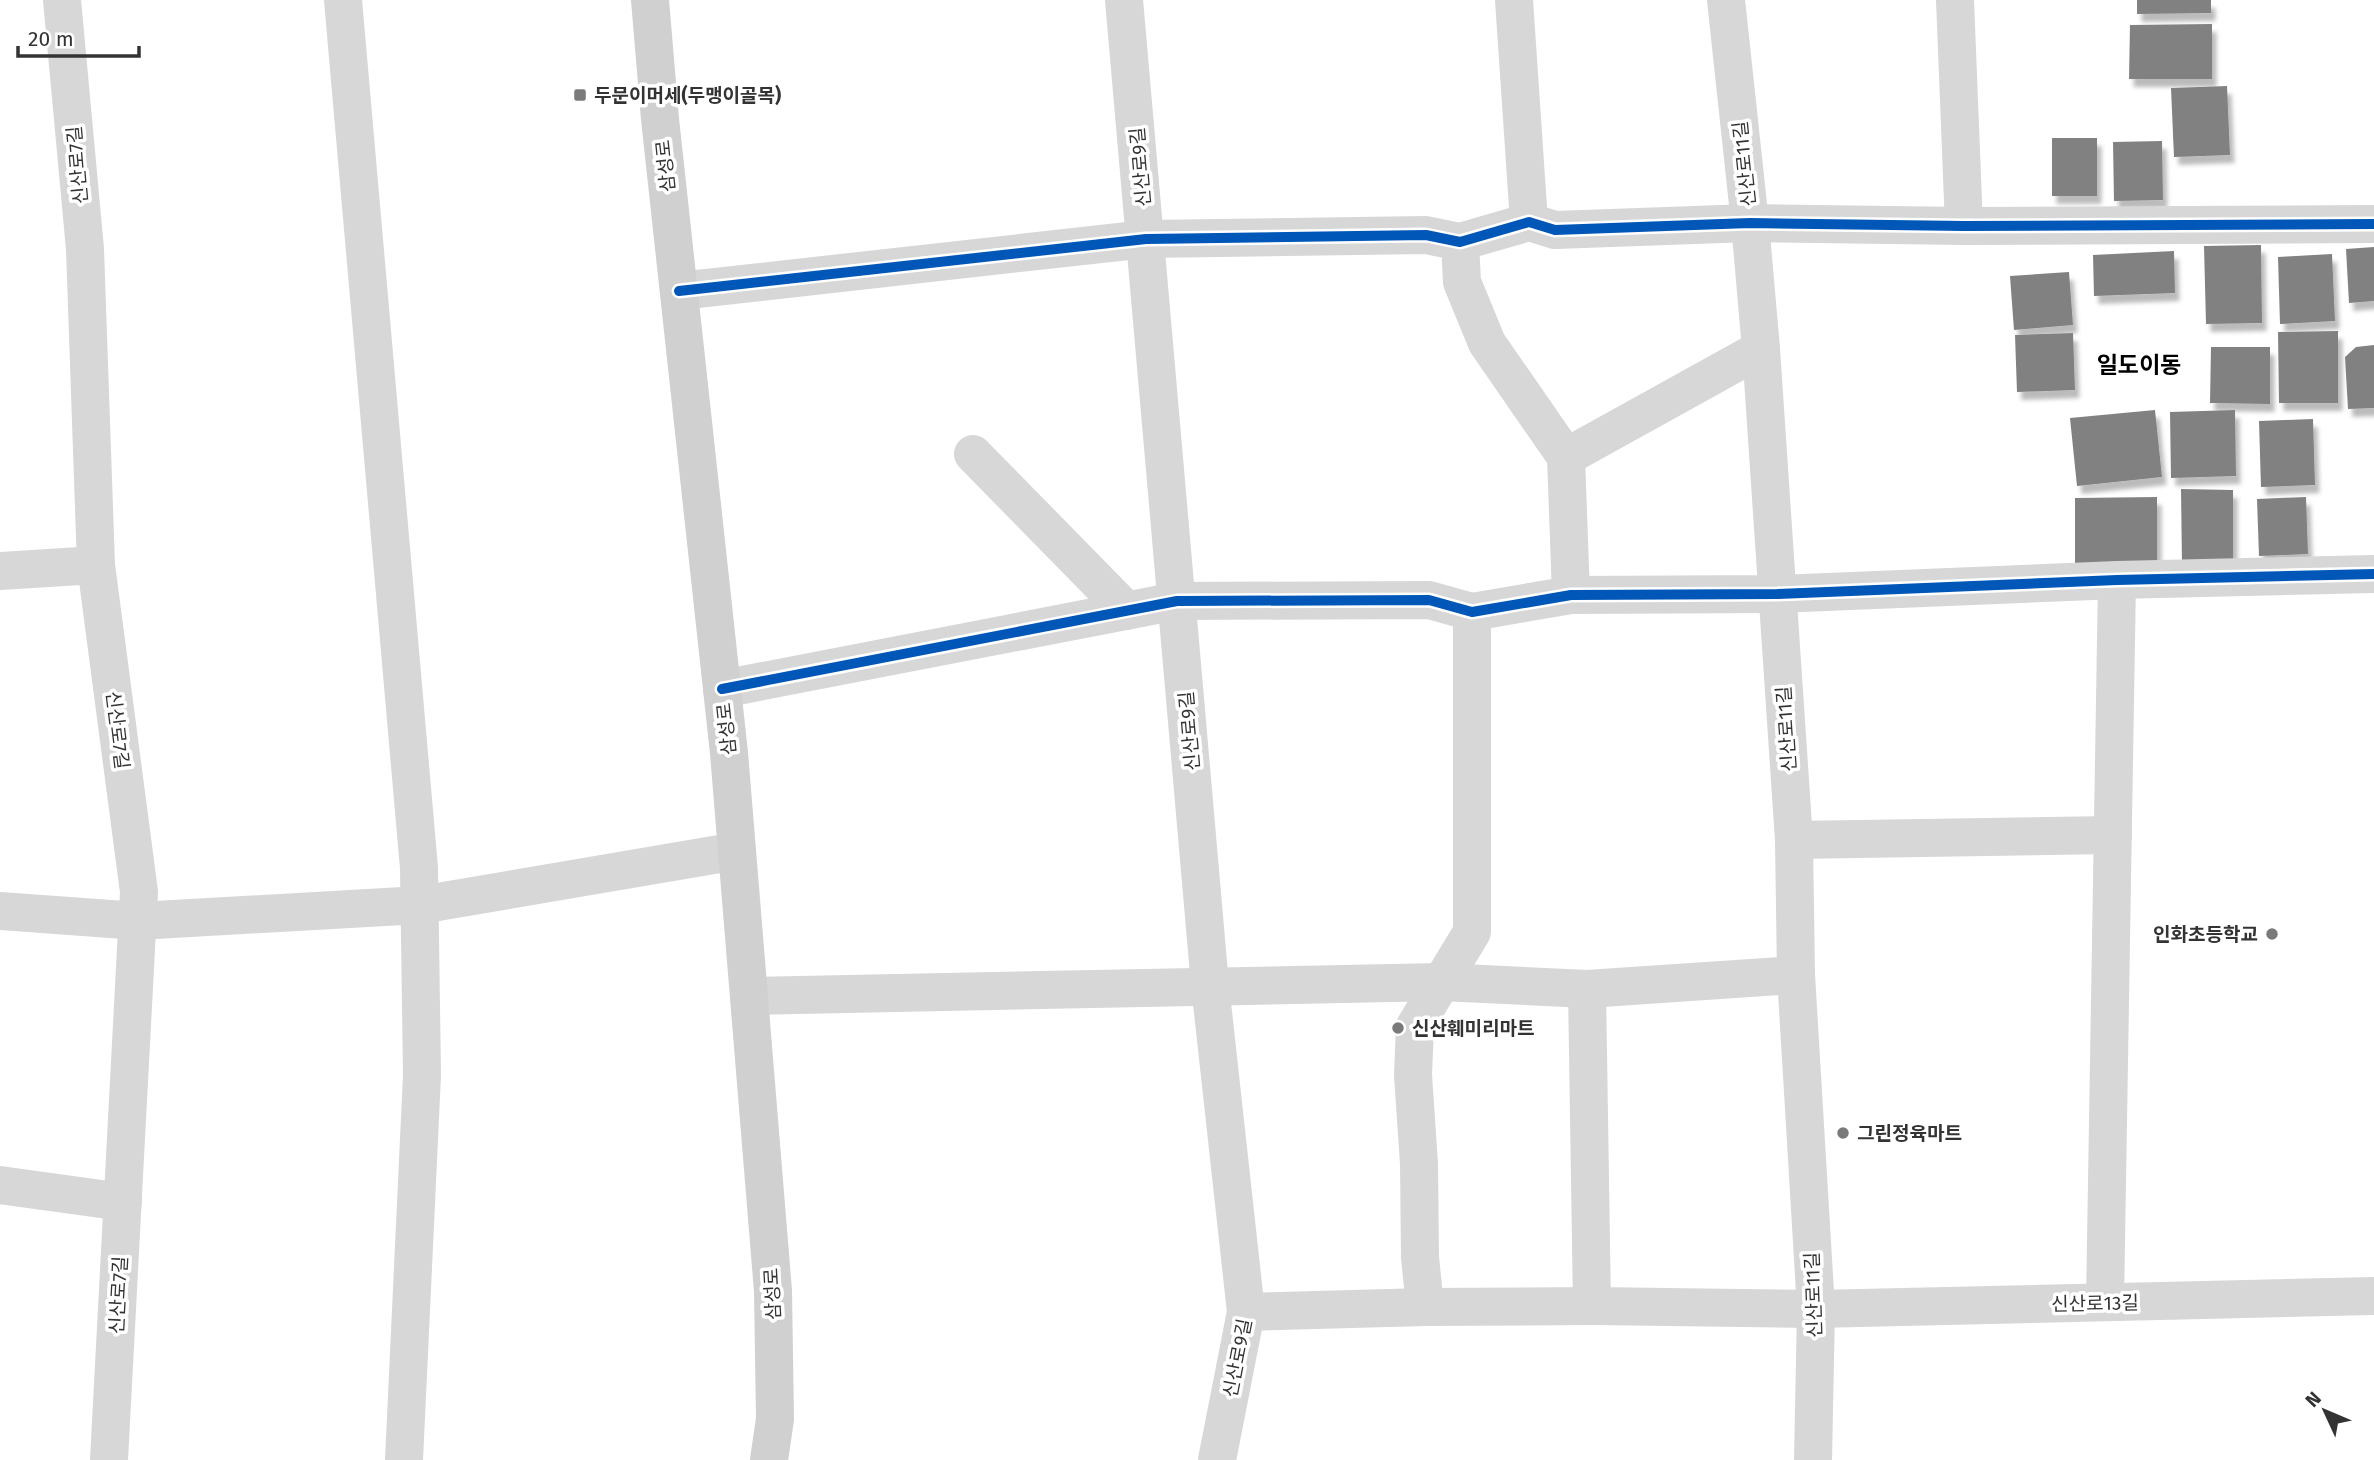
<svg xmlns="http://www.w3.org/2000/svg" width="2374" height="1460" font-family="'Fira Sans','Noto Sans KR',sans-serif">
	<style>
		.building { fill: #818181; filter: url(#shadow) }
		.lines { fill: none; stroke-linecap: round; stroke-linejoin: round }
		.street { stroke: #d7d7d7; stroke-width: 38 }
		.secondary { stroke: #d0d0d0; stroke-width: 38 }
		.cycleway-casing { stroke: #fff; stroke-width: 15 }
		.cycleway { stroke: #0057b8; stroke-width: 10 }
		.poi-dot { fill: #7a7a7a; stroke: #fff; stroke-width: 2.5 }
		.labels { text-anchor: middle; stroke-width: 7; stroke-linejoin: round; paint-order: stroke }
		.poi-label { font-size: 19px; font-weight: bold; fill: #333; stroke: #fff; text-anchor: start }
		.street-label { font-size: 19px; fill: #333; stroke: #fff }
		.quarter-label { font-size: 23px; font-weight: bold; fill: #000; stroke: #fff }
	</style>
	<defs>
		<filter id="shadow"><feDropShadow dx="4.5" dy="8" stdDeviation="2" flood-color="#0004"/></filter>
	</defs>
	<rect width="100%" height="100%" fill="#fff"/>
	<g class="building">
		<path d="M2137 0H2211V13L2137 14Z"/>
		<path d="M2212 24V79H2129L2130 25Z"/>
		<path d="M2227 86 2230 155 2174 157 2171 88Z"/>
		<rect x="2052" y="138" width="45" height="58"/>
		<path d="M2162 141 2163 200 2114 201 2113 142Z"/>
		<path d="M2261 245 2262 323 2206 324 2204 246Z"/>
		<path d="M2374 247V301L2349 303 2346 249Z"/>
		<path d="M2174 251 2175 293 2094 296 2093 255Z"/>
		<path d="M2332 254 2335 321 2280 324 2278 257Z"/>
		<path d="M2069 272 2073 325 2014 330 2010 276Z"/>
		<path d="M2338 331V403H2279L2278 332Z"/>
		<path d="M2073 333 2075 390 2017 392 2015 335Z"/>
		<path d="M2374 345V408L2348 409 2345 357 2356 347Z"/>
		<path d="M2211 347H2270V404L2210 403Z"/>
		<path d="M2155 410 2162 477 2077 486 2070 418Z"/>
		<path d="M2235 410 2236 476 2171 478 2170 412Z"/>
		<path d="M2313 419 2315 485 2261 487 2259 421Z"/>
		<path d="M2181 489 2233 490V563H2182Z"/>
		<path d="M2157 497V571H2075V498Z"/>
		<path d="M2306 497 2308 554 2259 556 2257 499Z"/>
	</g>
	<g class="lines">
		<g class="street">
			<path d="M62 0 85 249 96 565 139 892 109 1460"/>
			<path d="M343 0 419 868 422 1075 404 1460"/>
			<path d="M1124 0 1210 985 1246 1312 1217 1460"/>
			<path d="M1514 0 1529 222"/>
			<path d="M1726 0 1750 223 1761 349 1794 840 1796 975 1816 1309 1813 1460"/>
			<path d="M1955 0 1964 226"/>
			<path d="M1460 242 1462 282 1487 343 1566 457 1571 595"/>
			<path d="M679 291 1146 239 1426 235 1460 242 1529 222 1555 230 1750 223 1964 226 2374 224"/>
			<path d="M973 454 1127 611"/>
			<path d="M1566 457 1761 349"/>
			<path d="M0 571 96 565"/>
			<path d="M722 689 1177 601 1429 600 1472 612 1571 595 1777 594 2117 580 2374 574"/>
			<path d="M1794 840 2113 835"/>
			<path d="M0 911 138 921 420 905 737 851"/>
			<path d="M1587 989 1592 1306"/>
			<path d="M749 996 1441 982 1587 989 1796 975"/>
			<path d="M0 1185 123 1202"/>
			<path d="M2105 1302 2117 580"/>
			<path d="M1425 1307 1420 1257 1419 1164 1413 1075 1415 1026 1472 932V612"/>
			<path d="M1246 1312 1425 1307 1592 1306 1816 1309 2374 1296"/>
		</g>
		<path class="secondary" d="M650 0 660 119 729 753 773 1291 775 1419 769 1460"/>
		<g class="cycleway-casing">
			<g id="cycleway">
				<path d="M679 291 1146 239 1426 235 1460 242 1529 222 1555 230 1750 223 1964 226 2374 224"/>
				<path d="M722 689 1177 601 1429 600 1472 612 1571 595 1777 594 2117 580 2374 574"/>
			</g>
		</g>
		<use href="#cycleway" class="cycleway"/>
	</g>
	<g class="poi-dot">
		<rect x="573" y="88" width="14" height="14" rx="3.5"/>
		<circle cx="2272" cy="934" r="7"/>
		<circle cx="1398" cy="1028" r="7"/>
		<circle cx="1843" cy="1133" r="7"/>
	</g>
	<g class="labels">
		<g class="poi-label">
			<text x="594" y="102">두문이머세(두맹이골목)</text>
			<text x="2258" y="941" text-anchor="end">인화초등학교</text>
			<text x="1412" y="1035">신산훼미리마트</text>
			<text x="1857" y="1140">그린정육마트</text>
		</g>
		<g class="street-label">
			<text transform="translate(1744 164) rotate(-96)" y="7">신산로11길</text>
			<text transform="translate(77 165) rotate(-95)" y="7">신산로7길</text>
			<text transform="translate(665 166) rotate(-96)" y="7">삼성로</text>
			<text transform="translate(1140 167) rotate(-95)" y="7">신산로9길</text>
			<text transform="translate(726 729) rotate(-96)" y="7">삼성로</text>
			<text transform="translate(1786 729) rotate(-94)" y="7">신산로11길</text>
			<text transform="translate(118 730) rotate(83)" y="7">신산로7길</text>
			<text transform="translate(1189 731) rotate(-95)" y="7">신산로9길</text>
			<text transform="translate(772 1294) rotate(-93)" y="7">삼성로</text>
			<text transform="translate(118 1295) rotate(-87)" y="7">신산로7길</text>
			<text transform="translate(1813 1295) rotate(-92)" y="7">신산로11길</text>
			<text transform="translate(2095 1303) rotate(-1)" y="7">신산로13길</text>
			<text transform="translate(1237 1358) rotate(-79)" y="7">신산로9길</text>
		</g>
		<g class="quarter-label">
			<text x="2139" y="373">일도이동</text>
		</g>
	</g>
	<g transform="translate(2325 1411) rotate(314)" stroke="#ffffff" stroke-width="5" paint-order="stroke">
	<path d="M0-5L12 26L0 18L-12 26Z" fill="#333333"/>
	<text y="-10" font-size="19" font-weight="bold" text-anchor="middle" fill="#333333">N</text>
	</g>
	<path d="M18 46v10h121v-10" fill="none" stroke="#333333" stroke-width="3.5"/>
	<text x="28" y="46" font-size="21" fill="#333333" stroke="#ffffff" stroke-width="5" paint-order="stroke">20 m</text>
</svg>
